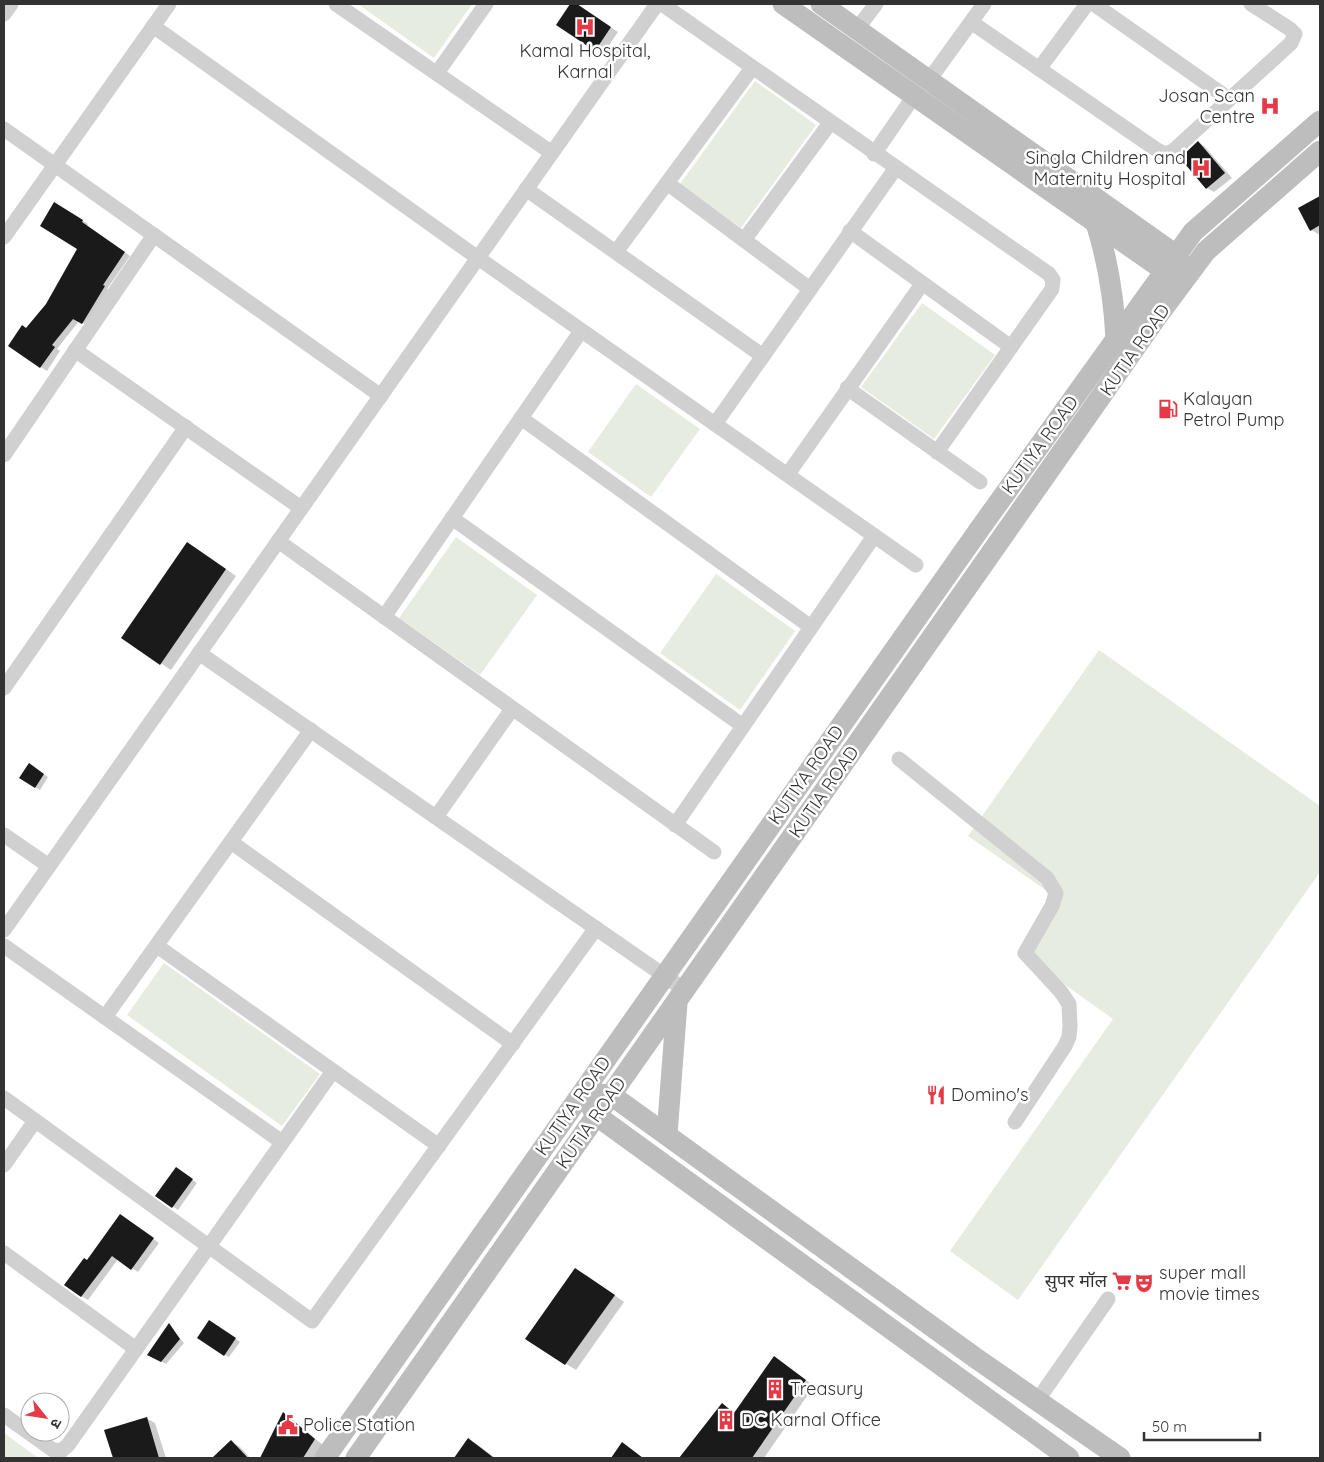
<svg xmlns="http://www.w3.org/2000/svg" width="1324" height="1462" font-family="Quicksand,'Noto Sans Devanagari',sans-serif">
<rect width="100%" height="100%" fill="#fff"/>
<g fill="#e6ecdf">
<polygon points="358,4 472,4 434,58"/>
<polygon points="755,81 816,125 741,228 680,184"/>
<polygon points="922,303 995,355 934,439 861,387"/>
<polygon points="636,384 700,429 651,497 588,452"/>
<polygon points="456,537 537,595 480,675 399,618"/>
<polygon points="716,574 795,631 740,710 660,653"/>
<polygon points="1099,650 1320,806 1320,872 1018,1300 950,1251 1113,1019 1019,952 1057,898 968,836"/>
<polygon points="164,963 320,1074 282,1126 127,1015"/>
<polygon points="4,1433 38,1458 4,1458"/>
</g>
<g fill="#0003">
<polygon points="572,4 580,7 618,32 603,54 558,25"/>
<polygon points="1198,142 1205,147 1232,178 1214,192 1207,188"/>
<polygon points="1320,197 1320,235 1311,230 1300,208"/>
<polygon points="54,204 88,224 87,226 130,256 107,289 110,290 88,326 79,321 57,349 60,351 47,371 9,346 27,329 47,305 79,248"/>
<polygon points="197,549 236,576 171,670 123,638"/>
<polygon points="34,768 48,777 40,790 35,787"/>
<polygon points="180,1171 197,1183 178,1210 157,1196"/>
<polygon points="126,1219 159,1243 138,1272 118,1259 88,1300 81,1296 88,1261"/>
<polygon points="586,1275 624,1302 576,1370 527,1339"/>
<polygon points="214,1324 240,1342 229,1357 225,1355"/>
<polygon points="169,1325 184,1343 166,1364 149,1355"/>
<polygon points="774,1357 814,1386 764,1458 681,1457 722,1405 735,1413"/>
<polygon points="284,1414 323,1445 315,1458 262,1458"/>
<polygon points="146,1418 155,1423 166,1458 115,1458 106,1430"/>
<polygon points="468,1440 478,1445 495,1458 455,1458"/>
<polygon points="232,1442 240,1447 250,1458 214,1458"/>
</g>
<g fill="#1a1a1a">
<polygon points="570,4 577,4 611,27 595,51 556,25"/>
<polygon points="1198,141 1225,173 1206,189 1180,158"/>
<polygon points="1320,196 1320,225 1310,231 1298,208"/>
<polygon points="54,202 83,220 82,222 125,252 103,285 105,286 82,324 73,319 52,345 55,347 40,368 8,346 22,325 26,328 46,304 77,249 40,226"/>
<polygon points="187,542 226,569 160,665 121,638"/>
<polygon points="29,763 44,774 35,788 19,778"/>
<polygon points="176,1167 193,1179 172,1208 155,1196"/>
<polygon points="120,1214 154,1238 131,1270 112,1256 81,1297 64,1285 84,1258 87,1260"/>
<polygon points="575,1268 615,1295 565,1365 525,1339"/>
<polygon points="209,1320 236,1338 224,1356 197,1338"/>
<polygon points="169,1323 180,1339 161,1362 147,1355"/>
<polygon points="774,1356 806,1380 752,1458 679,1458 722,1403 734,1413"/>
<polygon points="283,1412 315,1439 303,1458 260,1458"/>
<polygon points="147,1417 159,1458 113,1458 104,1430"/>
<polygon points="468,1438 494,1458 454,1458"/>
<polygon points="231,1440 248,1458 212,1458"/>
<polygon points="622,1442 643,1458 611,1458"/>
</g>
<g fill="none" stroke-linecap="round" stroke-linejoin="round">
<g stroke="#d0d0d0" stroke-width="15">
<polyline points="336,4 552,153"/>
<polyline points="662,4 1049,274 1053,280 1052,289 937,452"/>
<polyline points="1094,4 1229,99"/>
<polyline points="4,14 11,4"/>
<polyline points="971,22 1157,150 1165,154 1173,151 1291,43 1295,34 1290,29 1251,4"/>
<polyline points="153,26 478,258 916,565"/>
<polyline points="857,29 876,4"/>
<polyline points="1039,69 1087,4"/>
<polyline points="437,73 486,4"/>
<polyline points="929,80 984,4"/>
<polyline points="4,129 381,396"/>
<polyline points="874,154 914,96"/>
<polyline points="667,183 810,289"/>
<polyline points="526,189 763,356"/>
<polyline points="850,231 1011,347"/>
<polyline points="4,237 169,4"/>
<polyline points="744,240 830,123"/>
<polyline points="616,252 752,68"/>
<polyline points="75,350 301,508"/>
<polyline points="847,388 980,482"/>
<polyline points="521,418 811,627"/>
<polyline points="715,424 895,169"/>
<polyline points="4,455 154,235"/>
<polyline points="788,474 922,284"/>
<polyline points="452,518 743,726"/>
<polyline points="278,541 714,852"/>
<polyline points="384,617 581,331"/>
<polyline points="199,653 685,990"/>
<polyline points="4,688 186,427"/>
<polyline points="899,759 1047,878 1056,893 1052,906 1025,953 1061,992 1069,1004 1070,1026 1069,1037 1065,1046 1015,1122"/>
<polyline points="436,817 512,709"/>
<polyline points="675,825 874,536"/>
<polyline points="4,835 49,866"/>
<polyline points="231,842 513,1044"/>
<polyline points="4,930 657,4"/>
<polyline points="4,946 282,1142"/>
<polyline points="157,946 439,1146"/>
<polyline points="105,1017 311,730"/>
<polyline points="4,1098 312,1321 596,928"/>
<polyline points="4,1165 35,1121"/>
<polyline points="4,1253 136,1349"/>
<polyline points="1037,1401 1108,1299"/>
<polyline points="4,1415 53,1450 61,1451 68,1445 333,1071"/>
</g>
<g stroke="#bdbdbd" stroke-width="21">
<polyline points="783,4 1165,271 1178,274"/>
<polyline points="821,4 1176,255 1183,267"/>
<path d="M 1096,223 C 1108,261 1114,299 1116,339"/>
<polyline points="598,1094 611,1095 977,1359 1120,1458"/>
<polyline points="590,1105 597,1116 1069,1458"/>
<polyline points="667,1135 677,1003"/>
<polyline points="325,1458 981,527 1193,232 1320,121"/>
<polyline points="356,1458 1156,318 1206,251 1320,151"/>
</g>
</g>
<defs>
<symbol id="hospital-bare" viewBox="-9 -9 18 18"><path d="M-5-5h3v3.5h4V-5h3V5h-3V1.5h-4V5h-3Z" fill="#e63946" stroke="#fff" stroke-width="2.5" paint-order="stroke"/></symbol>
<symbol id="fuel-bare" viewBox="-9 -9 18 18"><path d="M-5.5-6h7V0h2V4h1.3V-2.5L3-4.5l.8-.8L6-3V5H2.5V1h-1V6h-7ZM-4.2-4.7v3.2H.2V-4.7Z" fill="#e63946" stroke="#fff" stroke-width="2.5" paint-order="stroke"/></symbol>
<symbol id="restaurant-bare" viewBox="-9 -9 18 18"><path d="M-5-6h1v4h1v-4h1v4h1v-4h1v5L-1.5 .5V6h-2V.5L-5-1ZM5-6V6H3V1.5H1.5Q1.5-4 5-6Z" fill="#e63946" stroke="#fff" stroke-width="2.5" paint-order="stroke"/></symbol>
<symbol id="supermarket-bare" viewBox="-9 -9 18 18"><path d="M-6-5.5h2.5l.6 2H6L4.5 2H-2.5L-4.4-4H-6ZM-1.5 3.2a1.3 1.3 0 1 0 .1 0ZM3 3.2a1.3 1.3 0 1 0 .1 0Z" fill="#e63946" stroke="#fff" stroke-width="2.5" paint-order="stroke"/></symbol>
<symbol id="theatre-bare" viewBox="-9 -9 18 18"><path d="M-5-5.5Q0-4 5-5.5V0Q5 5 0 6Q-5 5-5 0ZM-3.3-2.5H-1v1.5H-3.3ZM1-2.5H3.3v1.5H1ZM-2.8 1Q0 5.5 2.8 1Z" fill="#e63946" stroke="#fff" stroke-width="2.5" paint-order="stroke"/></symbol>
<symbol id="building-bare" viewBox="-9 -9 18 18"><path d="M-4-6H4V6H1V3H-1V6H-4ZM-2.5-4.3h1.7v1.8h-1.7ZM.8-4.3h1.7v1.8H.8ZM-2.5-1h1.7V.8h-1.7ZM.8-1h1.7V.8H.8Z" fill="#e63946" stroke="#fff" stroke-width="2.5" paint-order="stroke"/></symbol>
<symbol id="civic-bare" viewBox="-9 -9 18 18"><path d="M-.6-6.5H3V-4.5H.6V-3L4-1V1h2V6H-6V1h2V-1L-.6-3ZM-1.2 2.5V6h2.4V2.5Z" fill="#e63946" stroke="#fff" stroke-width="2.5" paint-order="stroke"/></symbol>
</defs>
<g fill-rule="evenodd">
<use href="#hospital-bare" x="571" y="13" width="28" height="28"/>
<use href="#hospital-bare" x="1256" y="92" width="28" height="28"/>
<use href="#hospital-bare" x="1187" y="154" width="28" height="28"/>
<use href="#fuel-bare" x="1154" y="395" width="28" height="28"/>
<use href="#restaurant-bare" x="922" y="1081" width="28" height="28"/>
<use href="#supermarket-bare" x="1108" y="1267" width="28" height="28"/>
<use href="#theatre-bare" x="1130" y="1269" width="28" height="28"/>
<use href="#building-bare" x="761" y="1375" width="28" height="28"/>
<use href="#building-bare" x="712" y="1406" width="28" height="28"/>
<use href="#civic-bare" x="274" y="1411" width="28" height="28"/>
</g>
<g text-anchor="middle" stroke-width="5" stroke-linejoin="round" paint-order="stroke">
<g font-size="18" fill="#333" stroke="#fff" text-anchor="start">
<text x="585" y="57" text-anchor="middle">Kamal Hospital,<tspan x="585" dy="21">Karnal</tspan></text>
<text x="1255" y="102" text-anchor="end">Josan Scan<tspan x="1255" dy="21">Centre</tspan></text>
<text x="1186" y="164" text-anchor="end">Singla Children and<tspan x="1186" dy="21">Maternity Hospital</tspan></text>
<text x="1183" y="405">Kalayan<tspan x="1183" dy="21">Petrol Pump</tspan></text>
<text x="951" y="1101">Domino's</text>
<text x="1159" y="1279">super mall<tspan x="1159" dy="21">movie times</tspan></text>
<text x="1107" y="1287" text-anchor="end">सुपर मॉल</text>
<text x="790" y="1395">Treasury</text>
<text x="741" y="1426">DC Karnal Office</text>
<text x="303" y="1431">Police Station</text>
</g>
<g font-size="18" fill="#333" stroke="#fff">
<text transform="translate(1135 350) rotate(-55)" y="6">KUTIA ROAD</text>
<text transform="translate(1040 445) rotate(-54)" y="6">KUTIYA ROAD</text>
<text transform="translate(806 775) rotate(-55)" y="6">KUTIYA ROAD</text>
<text transform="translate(824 792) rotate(-55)" y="6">KUTIA ROAD</text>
<text transform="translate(573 1106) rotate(-55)" y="6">KUTIYA ROAD</text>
<text transform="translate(591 1123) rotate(-55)" y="6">KUTIA ROAD</text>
</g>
</g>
<rect width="1324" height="1462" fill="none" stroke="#333333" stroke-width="10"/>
<g transform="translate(45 1417) rotate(120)"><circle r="24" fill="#ffffff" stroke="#adadad"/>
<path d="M0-4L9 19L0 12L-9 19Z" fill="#e63946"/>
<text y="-8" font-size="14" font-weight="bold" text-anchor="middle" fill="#333333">उ</text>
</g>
<path d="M1144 1432v8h116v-8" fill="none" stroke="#333333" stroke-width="2.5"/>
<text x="1152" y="1432" font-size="15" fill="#333333" stroke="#ffffff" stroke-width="4" paint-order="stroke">50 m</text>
</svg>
